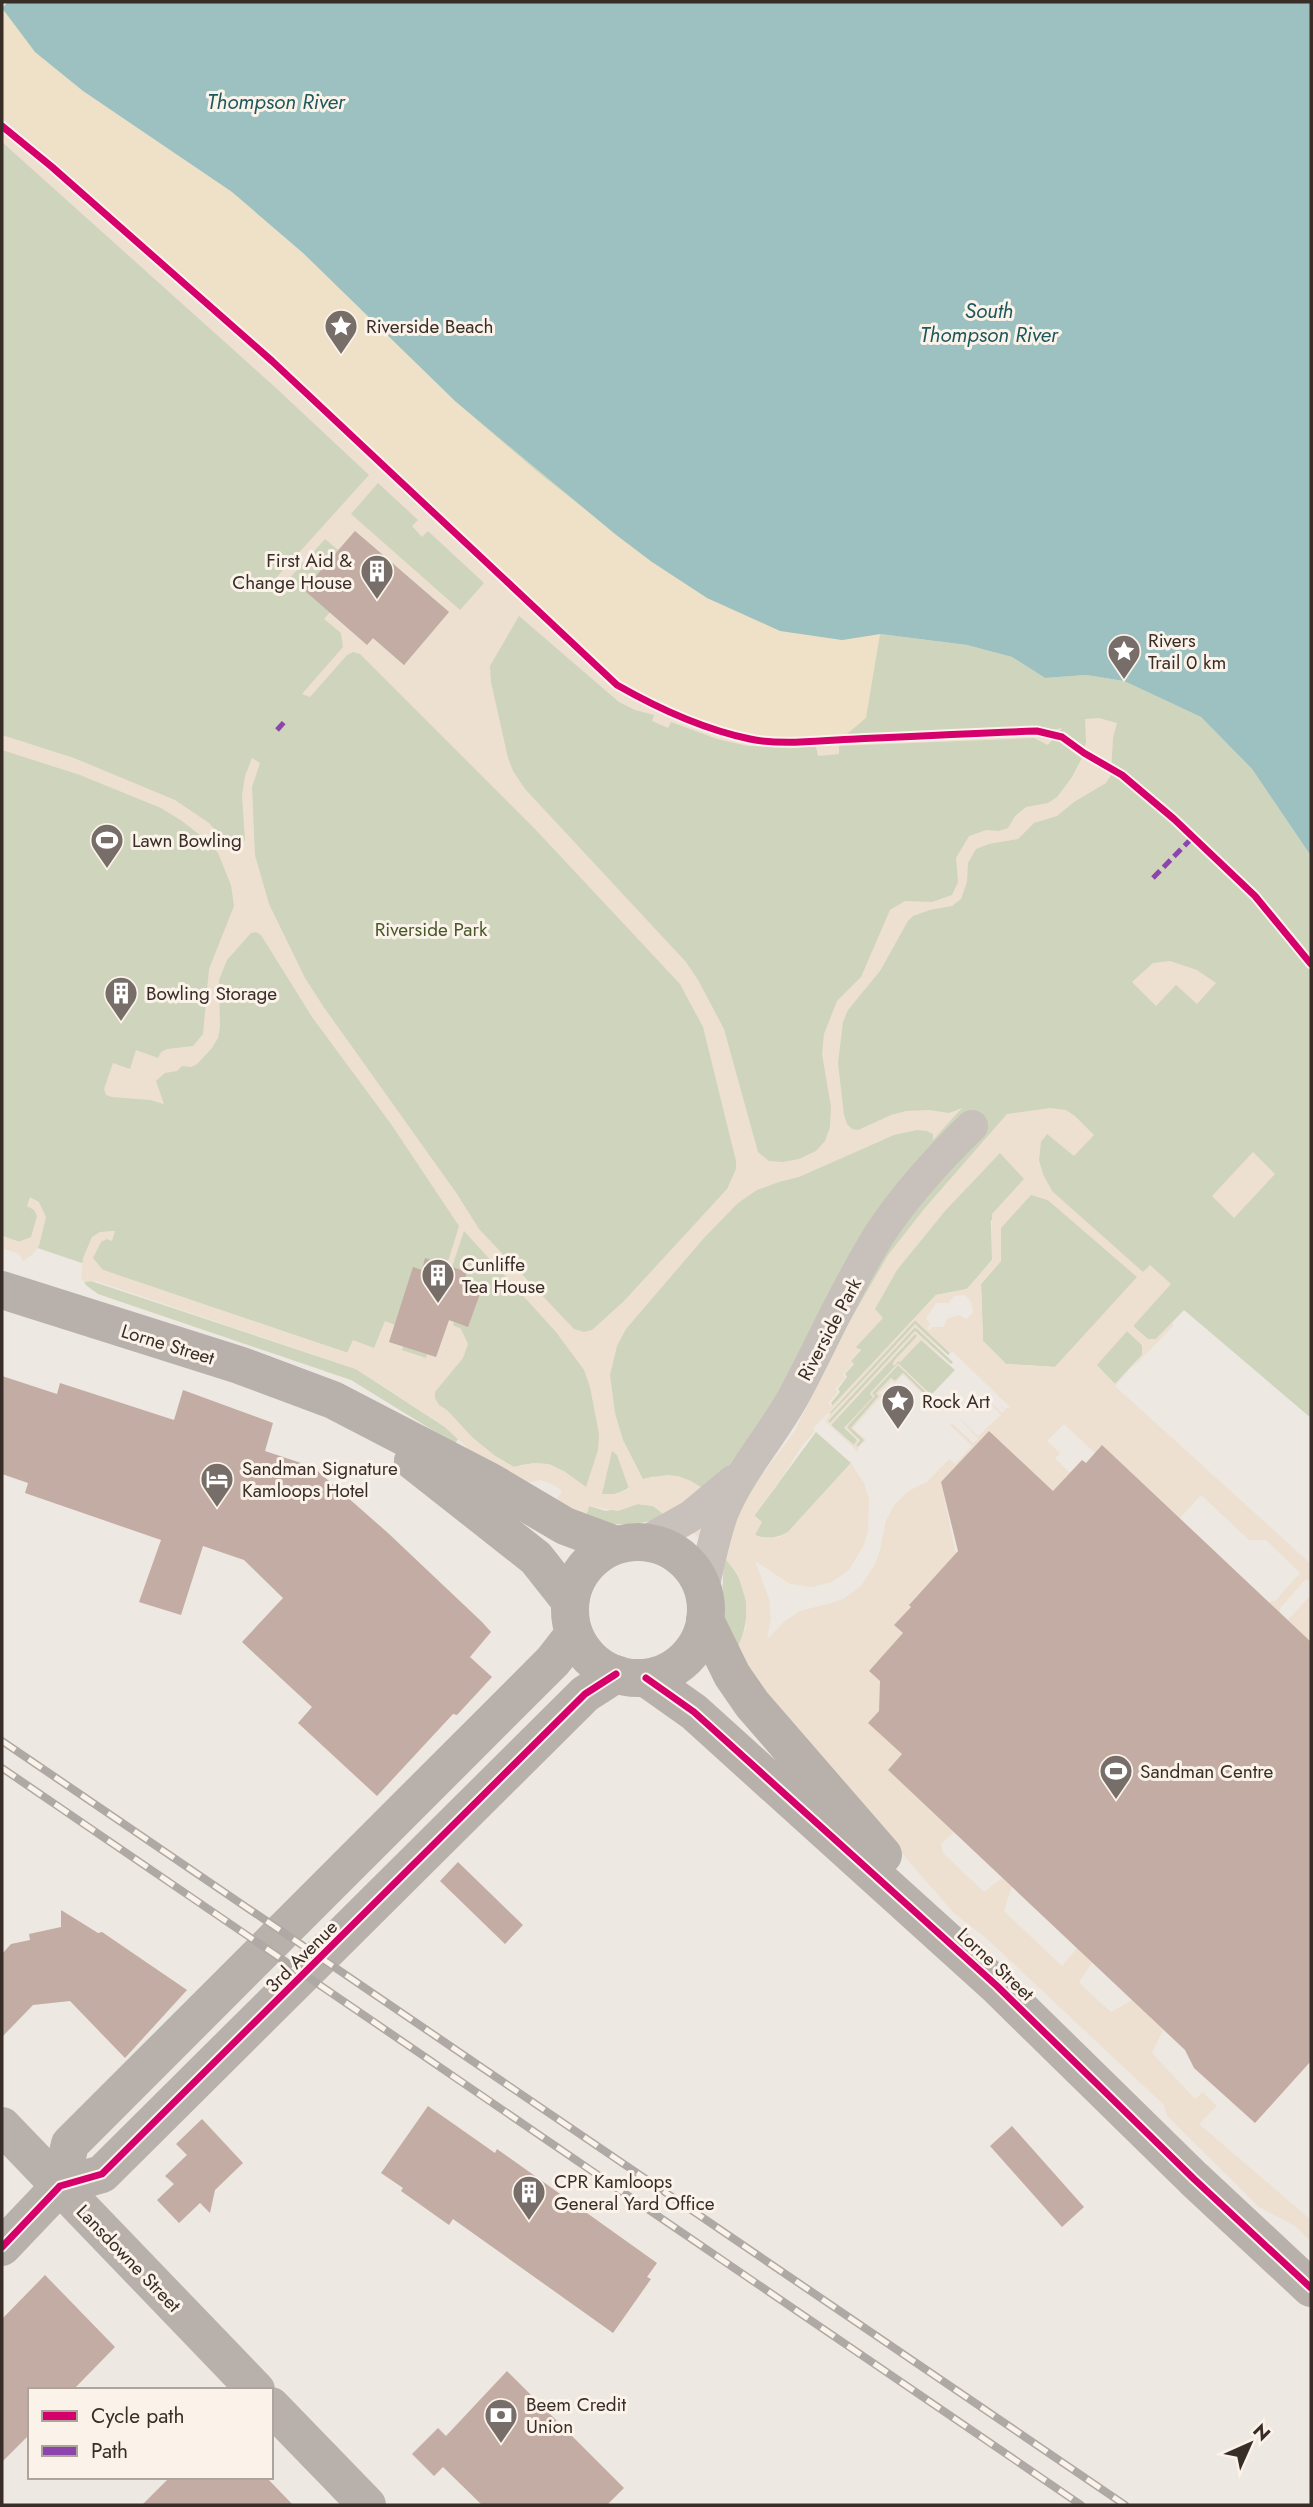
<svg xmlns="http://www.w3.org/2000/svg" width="1313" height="2507" font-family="Jost,sans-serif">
<rect width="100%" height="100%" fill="#eee8e2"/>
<g fill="#cfd4bc">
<path d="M 2,8 L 35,52 L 615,534 L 880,634 L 967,645 L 1012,657 L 1045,678 L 1086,675 L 1124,681 L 1201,717 L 1252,769 L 1311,856 L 1311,1418 L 1184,1310 L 1156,1339 L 1148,1340 L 1133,1326 L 1163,1292 L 1030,1180 L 991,1221 L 992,1260 L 967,1289 L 936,1295 L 833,1406 L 831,1403 L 840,1392 L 838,1389 L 847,1377 L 845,1374 L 854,1364 L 851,1361 L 861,1350 L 860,1349 L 704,1489 C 691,1486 664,1475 652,1477 C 634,1480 623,1498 602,1494 C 563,1486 568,1453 514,1467 L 495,1456 L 474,1439 L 348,1353 L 2,1236 Z"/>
<polygon points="1031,1194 1048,1200 1138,1277 1055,1367 1006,1364 983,1341 981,1284 1001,1261 1001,1227"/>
<polygon points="88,1280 356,1369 445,1427 458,1439 455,1444 351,1380 98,1294 87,1286 84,1282"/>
<polygon points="915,1320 950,1353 948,1355 915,1325 831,1414 829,1412"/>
<polygon points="915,1327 953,1362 951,1364 915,1331 830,1423 828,1421"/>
<polygon points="1127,1331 1142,1345 1142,1355 1115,1384 1096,1365"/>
<polygon points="915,1334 918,1336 894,1361 894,1366 898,1361 900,1362 921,1340 955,1370 931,1395 898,1364 870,1394 873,1397 872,1393 898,1365 926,1392 924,1394 903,1373 895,1381 891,1378 877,1393 879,1396 851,1428 865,1440 858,1447 856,1445 860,1440 846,1428 856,1416 845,1428 858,1441 853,1445 831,1425"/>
<path d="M 816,1432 L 851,1463 L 788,1532 C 777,1538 767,1540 755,1535 L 754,1516 Z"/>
<path d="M 638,1504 L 653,1506 L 666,1516 C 637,1527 614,1526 585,1519 L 589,1506 L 606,1511 Z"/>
<path d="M 724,1557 C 752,1587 752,1621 734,1656 L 724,1620 L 722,1600 Z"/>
</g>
<path fill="#efe1c8" d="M 2,8 L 35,52 L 83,91 L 232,192 L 303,253 L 455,401 L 539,473 L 652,562 L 842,640 L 880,634 L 866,718 L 841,739 C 812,738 782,740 753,737 C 708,732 666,711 627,688 L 318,398 L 2,114 Z"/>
<g fill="#ede0d1" fill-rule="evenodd">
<path d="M 2,114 L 318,398 L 627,688 L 663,709 L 695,722 L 754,737 L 821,738 L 1052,730 L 1062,728 L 1048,745 L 1034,738 L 839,746 L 839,754 L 818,756 L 816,747 L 748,746 L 717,739 L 671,722 L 668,728 L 652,721 L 654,715 L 635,710 L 619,702 L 519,616 L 490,666 L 491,682 L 508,758 L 513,771 L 525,789 L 686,962 L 698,980 L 724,1029 L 758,1152 L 769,1161 L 783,1162 L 799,1159 L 816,1151 L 825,1141 L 830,1127 L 831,1107 L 822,1054 L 824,1034 L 837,1001 L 861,977 L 890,910 L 905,901 L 932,902 L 952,895 L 958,882 L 956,858 L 969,836 L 986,830 L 999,831 L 1008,828 L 1015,816 L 1026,807 L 1048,803 L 1057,797 L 1072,777 L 1083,756 L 1086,742 L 1085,719 L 1099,718 L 1117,723 L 1113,738 L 1111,775 L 1106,783 L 1074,802 L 1057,816 L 1034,823 L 1018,839 L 989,844 L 976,849 L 968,863 L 967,882 L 961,899 L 952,906 L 930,910 L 913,916 L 908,921 L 880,971 L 848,1010 L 843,1022 L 838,1063 L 844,1115 L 847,1124 L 852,1129 L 858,1130 L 891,1115 L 906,1111 L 929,1110 L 949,1113 L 962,1108 L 933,1140 L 933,1134 L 927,1131 L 917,1130 L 894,1135 L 799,1177 L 779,1182 L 757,1190 L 738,1203 L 704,1238 L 626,1329 L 617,1346 L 610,1375 L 615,1413 L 623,1440 L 643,1479 L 667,1475 L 678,1476 L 691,1481 L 704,1489 L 745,1498 L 794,1432 L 848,1324 L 888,1255 L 924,1209 L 1007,1114 L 1050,1108 L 1066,1110 L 1075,1116 L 1094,1135 L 1074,1156 L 1047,1134 L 1041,1142 L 1039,1160 L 1043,1174 L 1052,1191 L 1143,1272 L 1150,1265 L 1171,1284 L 1133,1326 L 1148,1339 L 1156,1339 L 1172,1323 L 1174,1325 L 1132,1369 L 1142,1355 L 1142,1345 L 1127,1331 L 1097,1365 L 1115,1384 L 1130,1370 L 1115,1386 L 1311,1564 L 1311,1583 L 1306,1579 L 1281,1607 L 1279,1612 L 1269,1603 L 1272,1600 L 1274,1602 L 1300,1573 L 1266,1540 L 1249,1540 L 1201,1495 L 1180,1518 L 1095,1453 L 1064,1424 L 1047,1441 L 1060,1453 L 1055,1458 L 1070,1473 L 1053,1491 L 989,1431 L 941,1482 L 956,1554 L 909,1604 L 911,1607 L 894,1625 L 904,1634 L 869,1670 L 889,1690 L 902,1754 L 888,1770 L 954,1832 L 941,1844 L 943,1853 L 984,1892 L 1002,1878 L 1012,1886 L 1004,1911 L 1062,1966 L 1077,1948 L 1092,1963 L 1079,1982 L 1090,1993 L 1111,2012 L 1132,2000 L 1163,2030 L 1152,2053 L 1195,2099 L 1203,2092 L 1217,2106 L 1199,2124 L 1311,2220 L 1311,2242 L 1295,2226 L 1259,2207 L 1167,2116 L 1164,2105 L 986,1938 L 955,1914 L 840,1783 L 734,1656 L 746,1627 L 746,1601 L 738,1575 L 724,1557 L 670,1515 L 666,1516 L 653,1506 L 638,1504 L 618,1511 L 589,1506 L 585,1519 L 553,1505 L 562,1491 L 556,1486 L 541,1480 L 521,1484 L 479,1459 L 445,1427 L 356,1369 L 96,1281 L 84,1282 L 81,1278 L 83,1258 L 92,1237 L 100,1232 L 111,1231 L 115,1231 L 112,1241 L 107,1239 L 101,1242 L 93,1258 L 103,1270 L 347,1353 L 353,1340 L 374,1348 L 385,1321 L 395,1325 L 389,1342 L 403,1346 L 402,1350 L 426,1358 L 427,1354 L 436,1357 L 449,1320 L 454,1322 L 453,1325 L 461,1329 L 468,1344 L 463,1358 L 435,1392 L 435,1398 L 439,1405 L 447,1410 L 474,1439 L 495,1456 L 514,1467 L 533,1463 L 549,1464 L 564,1471 L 586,1487 L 598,1450 L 599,1434 L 590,1387 L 584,1370 L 556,1332 L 464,1231 L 452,1267 L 447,1265 L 459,1226 L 391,1124 L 312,1017 L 261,935 L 256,932 L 251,933 L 227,960 L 219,980 L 220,1027 L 218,1038 L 212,1048 L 197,1064 L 191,1067 L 182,1066 L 177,1071 L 165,1073 L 156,1081 L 164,1104 L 150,1100 L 112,1097 L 106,1095 L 104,1089 L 113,1063 L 130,1069 L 136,1050 L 158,1058 L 161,1052 L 167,1049 L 193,1046 L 203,1034 L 209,969 L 234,906 L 231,885 L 218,853 L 205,839 L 182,821 L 161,808 L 80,775 L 2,750 L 2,735 L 74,758 L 175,800 L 209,823 L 227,843 L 235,848 L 240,847 L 245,840 L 242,796 L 245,776 L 252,758 L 260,763 L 252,787 L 255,855 L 269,904 L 305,978 L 323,1006 L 457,1194 L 479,1229 L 574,1329 L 584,1332 L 592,1330 L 624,1301 L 727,1189 L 736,1169 L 736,1161 L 703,1027 L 680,984 L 535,829 L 360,654 L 353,652 L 347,655 L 310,697 L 302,694 L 343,647 L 341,633 L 324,619 L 330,612 L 367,644 L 373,638 L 404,665 L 449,612 L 355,531 L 338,550 L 325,539 L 276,593 L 268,587 L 369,475 L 276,388 L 2,142 ZM 378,483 L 418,520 L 412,526 L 422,537 L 428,531 L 484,583 L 460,610 L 351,514 ZM 1000,1153 L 1024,1179 L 992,1214 L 992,1261 L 967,1289 L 936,1295 L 832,1406 L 828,1403 L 838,1392 L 835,1389 L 846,1378 L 843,1375 L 853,1364 L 850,1361 L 860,1350 L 856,1347 L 883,1318 L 875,1309 L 897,1270 L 945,1211 ZM 1031,1195 L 1048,1200 L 1137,1277 L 1055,1367 L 1006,1364 L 983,1341 L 981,1284 L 1001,1261 L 1001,1228 ZM 965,1295 L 971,1301 L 973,1313 L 966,1319 L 959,1315 L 947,1319 L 943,1327 L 933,1327 L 929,1330 L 927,1328 L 930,1324 L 926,1318 L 936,1303 L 949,1303 L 954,1296 ZM 915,1320 L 950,1353 L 953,1352 L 1010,1407 L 1005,1409 L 996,1400 L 1005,1410 L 1002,1413 L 986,1398 L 1001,1415 L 978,1436 L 957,1416 L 978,1439 L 973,1443 L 952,1423 L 950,1425 L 972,1446 L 955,1464 L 949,1459 L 927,1482 L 910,1490 L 895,1504 L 886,1520 L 879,1554 L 874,1566 L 861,1586 L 843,1599 L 831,1603 L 800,1611 L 785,1621 L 767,1639 L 771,1618 L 769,1599 L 755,1561 L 790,1584 L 812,1587 L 832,1582 L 849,1570 L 864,1545 L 868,1531 L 869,1500 L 865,1485 L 851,1463 L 788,1532 L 778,1538 L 760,1537 L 755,1535 L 762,1522 L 754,1515 L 776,1487 L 802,1446 L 815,1431 L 813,1428 L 828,1413 L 830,1415 L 825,1421 L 858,1452 L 858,1448 L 866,1440 L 853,1428 L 882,1396 L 879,1393 L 892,1381 L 895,1383 L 903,1375 L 923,1395 L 922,1397 L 927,1402 L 931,1398 L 931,1395 L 898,1363 L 870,1393 L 873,1397 L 844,1428 L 857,1440 L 854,1445 L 831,1425 L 915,1334 L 917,1336 L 894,1361 L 892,1366 L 898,1361 L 900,1362 L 921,1340 L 951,1364 L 915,1331 L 830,1423 L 828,1421 L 915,1327 L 948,1355 L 915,1324 L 832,1414 L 830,1413 ZM 898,1365 L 926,1392 L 924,1394 L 903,1373 L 895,1381 L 891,1378 L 876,1393 L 879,1397 L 851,1428 L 864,1440 L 858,1447 L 856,1445 L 860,1441 L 847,1427 L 875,1396 L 872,1393 ZM 612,1451 L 617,1455 L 629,1489 L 616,1494 L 602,1494 Z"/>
<polygon points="1170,961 1197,970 1216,983 1197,1004 1176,985 1156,1006 1132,982 1153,963"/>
<polygon points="1253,1152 1275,1174 1234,1218 1212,1196"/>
<polygon points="30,1197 39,1202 46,1217 39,1246 33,1254 23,1261 19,1254 2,1248 2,1236 18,1242 31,1237 37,1216 34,1210 27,1206"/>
<polygon points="1311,1595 1311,1642 1288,1620"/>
</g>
<polygon fill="#9dc1c0" points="8,2 1311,2 1311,856 1252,769 1201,717 1124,681 1086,675 1045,678 1012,657 967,645 880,634 842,640 780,631 707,598 652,562 615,534 492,432 455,401 303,253 232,192 83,91 35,52 2,8"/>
<g fill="#c3aca3">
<polygon points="355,531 449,612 404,665 373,638 367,645 304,590"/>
<polygon points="425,1258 467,1272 463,1285 481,1291 468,1327 449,1320 436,1357 389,1342 413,1267 422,1270"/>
<polygon points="2,1376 57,1394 60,1383 174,1420 183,1390 273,1423 265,1451 313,1467 388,1533 482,1622 491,1632 470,1657 492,1677 457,1715 453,1714 377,1796 298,1723 312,1707 242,1642 283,1598 244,1560 203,1546 181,1615 139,1602 161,1540 25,1493 28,1483 2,1474"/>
<polygon points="989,1431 1053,1491 1082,1460 1086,1463 1102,1445 1311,1642 1311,2061 1255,2123 1194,2068 1185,2050 888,1770 902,1754 868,1723 879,1711 880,1681 869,1671 903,1633 894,1625 911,1607 909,1605 958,1551 941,1482"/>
<polygon points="458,1862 523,1925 505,1944 440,1881"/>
<polygon points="61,1910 98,1933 102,1932 187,1990 125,2058 70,2001 33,2005 2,2037 2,1954 11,1944 30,1940 29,1934 61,1927"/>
<polygon points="428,2106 495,2153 497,2149 657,2263 647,2277 651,2279 613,2333 453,2219 449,2225 401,2191 403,2188 381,2173"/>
<polygon points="202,2119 243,2163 215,2190 210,2213 200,2203 179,2223 157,2200 174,2184 165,2176 187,2155 176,2144"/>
<polygon points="1012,2126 1084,2207 1062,2227 990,2146"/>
<polygon points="45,2275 115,2347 73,2390 30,2390 30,2434 2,2462 2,2319"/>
<polygon points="507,2371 624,2488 607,2505 482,2505 443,2467 434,2476 412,2454 438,2428 446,2436"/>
<polygon points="170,2477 266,2477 293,2505 142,2505"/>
</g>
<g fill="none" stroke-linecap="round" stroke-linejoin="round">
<g stroke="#c7c0bb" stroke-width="32">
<polyline points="645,1542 691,1516 733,1481"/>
<path d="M 703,1589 C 709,1563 714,1536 723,1512 C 741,1469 773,1435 795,1394 C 823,1341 847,1286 879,1235 C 905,1195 938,1159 972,1126"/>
</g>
<g stroke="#b8b0ab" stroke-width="38">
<polyline points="2,1290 239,1365 333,1400 489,1481 565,1526 616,1545"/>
<polyline points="413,1461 536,1558 570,1601"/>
<circle cx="638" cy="1610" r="68"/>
<polyline points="705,1620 732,1675 752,1704 883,1855"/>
<polyline points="646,1678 694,1712 997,1986 1194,2179 1311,2288"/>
<polyline points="2,2126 256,2390"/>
<polyline points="60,2186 70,2144 553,1661 574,1634"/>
<polyline points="2,2247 60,2186 102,2174 585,1694 616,1674"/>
<polyline points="271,2406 367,2505"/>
</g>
<defs>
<g id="rail">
<polyline points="2,1741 1125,2505"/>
<polyline points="2,1768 1081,2505"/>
</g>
</defs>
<use href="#rail" stroke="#afa9a5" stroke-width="8"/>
<use href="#rail" stroke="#fbf3e9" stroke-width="5" stroke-dasharray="16" stroke-linecap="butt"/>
<g stroke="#8e44ad" stroke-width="5" stroke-dasharray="10 5" stroke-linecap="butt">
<polyline points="277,730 286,720"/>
<polyline points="1153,878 1193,837"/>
</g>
<defs>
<g id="cycleway">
<path d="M 2,126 L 52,167 L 272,361 L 617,685 C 659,709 702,729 750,739 C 784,746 822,740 856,739 C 917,736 977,733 1037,731 L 1062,737 L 1084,753 L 1122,775 L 1174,819 L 1255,896 L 1311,964"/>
<polyline points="646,1678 694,1712 997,1986 1194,2179 1311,2288"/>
<polyline points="2,2247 60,2186 102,2174 585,1694 616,1674"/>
</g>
</defs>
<use href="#cycleway" stroke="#fbf3e9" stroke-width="11"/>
<use href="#cycleway" stroke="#d6006c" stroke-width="7"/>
</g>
<defs>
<symbol id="sight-pin" viewBox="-11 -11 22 30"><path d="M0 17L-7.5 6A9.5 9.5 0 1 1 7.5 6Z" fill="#786e69" stroke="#fbf3e9"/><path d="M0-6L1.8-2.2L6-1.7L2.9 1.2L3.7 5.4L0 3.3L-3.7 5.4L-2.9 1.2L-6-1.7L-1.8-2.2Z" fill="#fff"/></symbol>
<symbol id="building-pin" viewBox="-11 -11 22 30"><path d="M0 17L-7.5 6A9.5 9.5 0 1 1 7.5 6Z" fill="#786e69" stroke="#fbf3e9"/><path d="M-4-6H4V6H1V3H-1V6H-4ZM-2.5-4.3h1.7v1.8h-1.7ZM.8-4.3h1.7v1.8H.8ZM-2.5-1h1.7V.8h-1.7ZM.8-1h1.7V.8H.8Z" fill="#fff"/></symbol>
<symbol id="stadium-pin" viewBox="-11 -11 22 30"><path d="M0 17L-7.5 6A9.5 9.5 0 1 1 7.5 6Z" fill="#786e69" stroke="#fbf3e9"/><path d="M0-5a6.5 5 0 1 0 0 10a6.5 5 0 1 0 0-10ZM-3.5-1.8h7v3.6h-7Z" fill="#fff"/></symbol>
<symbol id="hotel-pin" viewBox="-11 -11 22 30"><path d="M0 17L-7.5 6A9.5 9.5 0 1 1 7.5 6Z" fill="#786e69" stroke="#fbf3e9"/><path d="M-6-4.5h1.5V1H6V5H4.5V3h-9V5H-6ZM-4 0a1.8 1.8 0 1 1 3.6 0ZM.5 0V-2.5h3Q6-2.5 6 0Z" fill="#fff"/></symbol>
<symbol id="bank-pin" viewBox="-11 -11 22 30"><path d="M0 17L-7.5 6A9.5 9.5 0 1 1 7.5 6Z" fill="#786e69" stroke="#fbf3e9"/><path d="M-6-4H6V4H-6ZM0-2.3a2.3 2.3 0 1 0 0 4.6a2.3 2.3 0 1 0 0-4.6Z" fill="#fff"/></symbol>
</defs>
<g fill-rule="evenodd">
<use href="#sight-pin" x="322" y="307" width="38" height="52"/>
<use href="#building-pin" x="358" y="552" width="38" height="52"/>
<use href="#sight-pin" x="1105" y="632" width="38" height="52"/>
<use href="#stadium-pin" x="88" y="821" width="38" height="52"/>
<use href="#building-pin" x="102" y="974" width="38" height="52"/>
<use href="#building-pin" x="419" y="1256" width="38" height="52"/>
<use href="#sight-pin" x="879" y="1382" width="38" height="52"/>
<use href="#hotel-pin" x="198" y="1460" width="38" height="52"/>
<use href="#stadium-pin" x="1097" y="1752" width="38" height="52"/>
<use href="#building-pin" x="510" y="2173" width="38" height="52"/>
<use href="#bank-pin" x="482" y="2396" width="38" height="52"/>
</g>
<g text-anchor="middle" stroke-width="6" stroke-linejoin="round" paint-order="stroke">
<g font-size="19" fill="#392d28" stroke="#fbf3e9" text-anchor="start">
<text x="366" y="333">Riverside Beach</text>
<text x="352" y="567" text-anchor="end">First Aid &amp;<tspan x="352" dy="22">Change House</tspan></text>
<text x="1148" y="647">Rivers<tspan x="1148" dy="22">Trail 0 km</tspan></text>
<text x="132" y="847">Lawn Bowling</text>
<text x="146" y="1000">Bowling Storage</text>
<text x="462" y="1271">Cunliffe<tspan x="462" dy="22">Tea House</tspan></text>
<text x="922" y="1408">Rock Art</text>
<text x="242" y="1475">Sandman Signature<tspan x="242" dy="22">Kamloops Hotel</tspan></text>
<text x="1140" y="1778">Sandman Centre</text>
<text x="554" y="2188">CPR Kamloops<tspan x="554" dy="22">General Yard Office</tspan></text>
<text x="526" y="2411">Beem Credit<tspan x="526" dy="22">Union</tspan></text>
</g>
<g font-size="19" fill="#48582b" stroke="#fbf3e9">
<text x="431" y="936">Riverside Park</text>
</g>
<g font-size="19" fill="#392d28" stroke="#fbf3e9">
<text transform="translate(829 1329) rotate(-62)" y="7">Riverside Park</text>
<text transform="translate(168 1344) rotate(17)" y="7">Lorne Street</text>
<text transform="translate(301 1956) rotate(-45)" y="7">3rd Avenue</text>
<text transform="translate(996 1964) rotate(43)" y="7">Lorne Street</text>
<text transform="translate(129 2258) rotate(46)" y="7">Lansdowne Street</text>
</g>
<g font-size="21" font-style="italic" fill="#1c585d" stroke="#fbf3e9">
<text x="276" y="109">Thompson River</text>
<text x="989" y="318">South<tspan x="989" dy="24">Thompson River</tspan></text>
</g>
</g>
<rect width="1313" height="2507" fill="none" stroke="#392d28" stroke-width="7"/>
<rect x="28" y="2388" width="245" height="91" fill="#fbf3e9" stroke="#ada49c" stroke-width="2"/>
<rect x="42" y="2411" width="35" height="10" fill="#d6006c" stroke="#ada49c" stroke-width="2"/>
<text x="91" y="2423" font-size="21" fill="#392d28">Cycle path</text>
<rect x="42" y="2446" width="35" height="10" fill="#8e44ad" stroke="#ada49c" stroke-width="2"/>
<text x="91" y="2458" font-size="21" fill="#392d28">Path</text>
<g transform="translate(1250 2444) rotate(45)" stroke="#fbf3e9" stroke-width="5" paint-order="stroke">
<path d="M0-5L12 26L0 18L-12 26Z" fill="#392d28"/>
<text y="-10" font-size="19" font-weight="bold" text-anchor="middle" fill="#392d28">N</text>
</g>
</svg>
